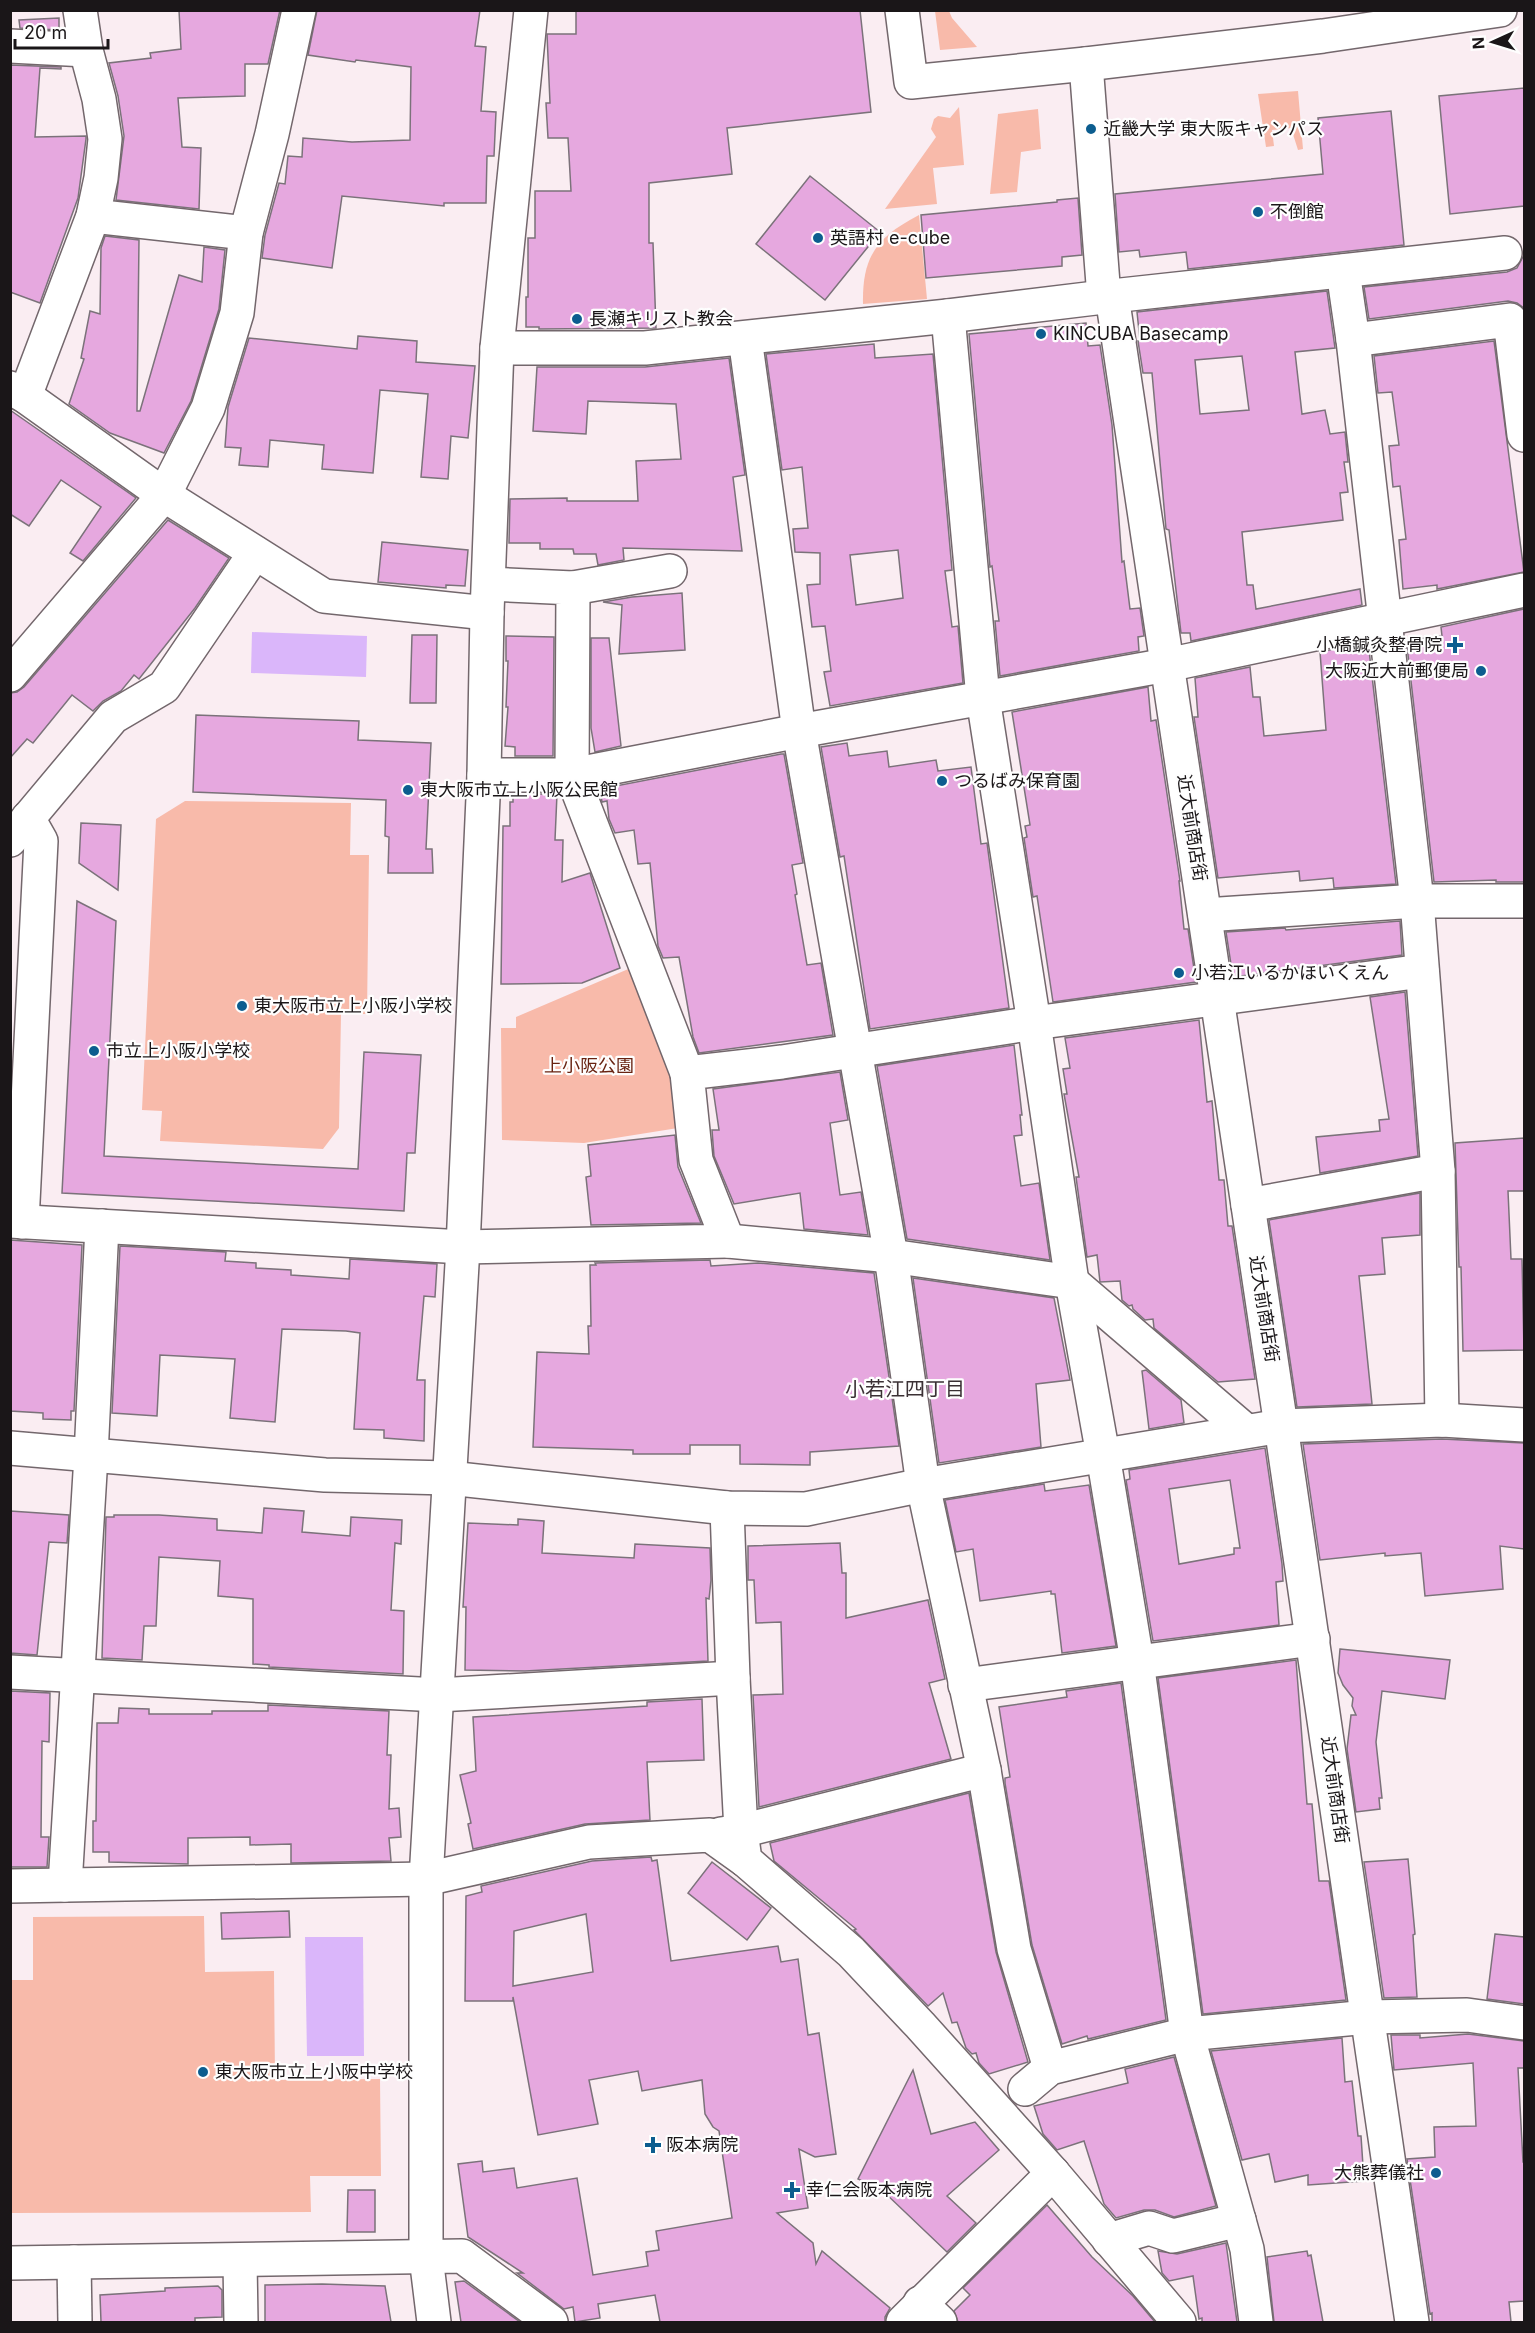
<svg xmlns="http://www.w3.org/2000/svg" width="1535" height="2333" font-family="Inter,'Noto Sans JP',sans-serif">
<rect width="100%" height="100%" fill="#faedf2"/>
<g fill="#f8baaa">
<polygon points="935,11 949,11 952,18 977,47 940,50"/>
<polygon points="1298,91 1303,149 1298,150 1291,128 1272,130 1274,146 1266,147 1258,94"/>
<polygon points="959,107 964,165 933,168 937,204 885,209 936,137 931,129 934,119 938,116 950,118"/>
<polygon points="1038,109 1041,149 1021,152 1017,192 990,194 998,114"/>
<path d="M 919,215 L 927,299 L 863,304 C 862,256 877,237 919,215 Z"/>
<polygon points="185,801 351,803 350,855 369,855 367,1014 341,1014 339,1128 323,1149 160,1141 162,1111 142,1110 156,819"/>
<polygon points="633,967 674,1073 678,1128 584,1143 502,1140 501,1028 516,1028 516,1017"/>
<polygon points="204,1916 205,1972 274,1971 275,2080 380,2079 381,2176 310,2176 311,2212 11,2213 11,1980 33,1980 33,1917"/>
</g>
<g fill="#dab6fa">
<polygon points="252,632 367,636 366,677 251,673"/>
<polygon points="305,1937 363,1937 364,2056 307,2056"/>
</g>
<g fill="#e6a8df" stroke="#7b727a" stroke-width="1.5" fill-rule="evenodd">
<polygon points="179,10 280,10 268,64 245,64 245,96 178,98 182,147 201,148 199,209 116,200 124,136 118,96 109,63 151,58 150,53 181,49"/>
<polygon points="317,10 480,10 475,46 486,47 481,111 496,112 494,156 487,156 486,203 444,203 444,206 342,196 332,268 262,258 265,235 279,183 285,184 288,156 302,157 303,138 352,142 410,140 411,67 356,60 355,62 308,55"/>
<polygon points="576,10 860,10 871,112 727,128 732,174 649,183 649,243 653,243 656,328 539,329 539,327 526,327 526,297 528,297 528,238 535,238 535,191 571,191 568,138 548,138 546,103 550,103 547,34 576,34"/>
<polygon points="59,18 59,30 20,28 19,20"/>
<polygon points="10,65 61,67 61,69 40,68 35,137 86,136 86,139 78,198 40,303 10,292"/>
<polygon points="1524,88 1524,206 1450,214 1439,96"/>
<polygon points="1391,111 1404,245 1188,269 1186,252 1140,257 1139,250 1119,252 1115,194 1323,174 1318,118"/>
<polygon points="810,176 880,232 825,300 756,244"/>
<polygon points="1078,198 1082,255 1062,257 1062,266 926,278 921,215 1057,202 1057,200"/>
<polygon points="105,236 139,240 137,411 140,411 179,275 202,282 204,247 225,250 219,309 191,401 164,453 110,433 69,404 84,359 81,358 90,311 100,314 101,248"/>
<polygon points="1524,255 1524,308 1517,303 1508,301 1369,319 1364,287 1507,272 1517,268"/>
<path d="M 1327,291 L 1335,348 L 1295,352 L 1302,414 L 1325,410 L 1330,434 L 1345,432 L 1348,462 L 1344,462 L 1348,492 L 1340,493 L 1343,520 L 1242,532 L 1247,585 L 1253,585 L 1256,609 L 1360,589 L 1362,605 L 1191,641 L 1190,633 L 1181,633 L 1169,530 L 1166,529 L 1152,373 L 1143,373 L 1138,341 L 1140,341 L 1137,312 ZM 1242,356 L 1249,410 L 1200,414 L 1195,360 Z"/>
<polygon points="1086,323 1088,346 1100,345 1112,425 1122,562 1124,561 1130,609 1140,608 1144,636 1138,637 1139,651 1000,676 995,621 999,621 992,566 990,567 969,334"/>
<polygon points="358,336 417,341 416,362 475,366 468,438 451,436 448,479 421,477 428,394 380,390 373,473 322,469 324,445 270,440 268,467 239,465 241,448 225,447 228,407 249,338 357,349"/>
<polygon points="1494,341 1524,572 1437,589 1437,585 1403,589 1399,540 1406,539 1400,486 1393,487 1389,446 1399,445 1392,392 1378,393 1374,356"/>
<path d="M 874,344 L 875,358 L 933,354 L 952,570 L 945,571 L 952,627 L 958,626 L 963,683 L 830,706 L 824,672 L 831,671 L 825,626 L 812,627 L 807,585 L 820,584 L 820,553 L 795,552 L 793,529 L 808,528 L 802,467 L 782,470 L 766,354 ZM 898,550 L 903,598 L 856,605 L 850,555 Z"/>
<polygon points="729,358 745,475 733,477 742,551 623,548 624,560 598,565 596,554 574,554 573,549 540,549 540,543 509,543 510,499 567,498 567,501 638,501 636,461 681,459 676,404 588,401 586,434 533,431 537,367 645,367"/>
<polygon points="10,410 136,498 83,561 70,553 101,507 61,480 29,526 10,514"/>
<polygon points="168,520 229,558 195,608 139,679 134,675 121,691 103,701 93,711 72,695 33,743 27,739 10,758 10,693 17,692 24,687"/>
<polygon points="382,542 468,550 465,586 446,585 446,588 378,582"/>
<polygon points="682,593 685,650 619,654 622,605 603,602 632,597"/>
<polygon points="1524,609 1524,882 1496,882 1496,880 1434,882 1407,646 1409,645 1408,640 1442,636 1441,627"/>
<polygon points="412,635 437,635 436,703 410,703"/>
<polygon points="506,636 554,637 553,756 515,756 515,747 505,746 508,707 506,707 508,661 506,661"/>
<polygon points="591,638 609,638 621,746 595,752 591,728"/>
<polygon points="1367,642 1368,650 1369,650 1396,884 1334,888 1333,878 1300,881 1299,871 1218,878 1194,717 1198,717 1195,678 1250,667 1253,697 1260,697 1264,736 1326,730 1320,652"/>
<polygon points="1148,687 1151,721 1156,720 1180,881 1179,881 1184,929 1188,929 1196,982 1053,1002 1037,896 1033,897 1024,838 1027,837 1025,826 1030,825 1012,712"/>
<polygon points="196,715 359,721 358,740 431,743 426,849 432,849 433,873 388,873 389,837 385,836 386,800 193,792"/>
<polygon points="847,743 849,756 887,751 889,767 936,760 938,771 971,767 981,844 987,843 1009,1008 870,1029 844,856 840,857 821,747"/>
<polygon points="781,754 784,754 803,863 792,865 797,894 795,895 807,965 821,963 833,1035 699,1053 693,1037 679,957 663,958 658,946 650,863 638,864 634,830 615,833 609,819 607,801 602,802 600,789"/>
<polygon points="513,794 557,794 555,840 563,840 562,882 590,873 620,968 582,983 501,984 503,826 510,826 510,802 513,802"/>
<polygon points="81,823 121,825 118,890 79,863"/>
<polygon points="77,901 116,921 104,1156 358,1169 364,1052 421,1055 415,1153 407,1153 404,1211 62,1193"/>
<polygon points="1400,921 1402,955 1233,977 1226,932 1285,928 1286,930"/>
<polygon points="1405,992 1418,1156 1320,1173 1316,1137 1380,1131 1379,1120 1389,1119 1370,997"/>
<polygon points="1199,1020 1207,1102 1212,1101 1219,1180 1224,1180 1228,1226 1232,1226 1255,1379 1218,1382 1154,1328 1153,1319 1145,1320 1133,1309 1132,1305 1129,1306 1122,1300 1120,1281 1100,1282 1097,1255 1087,1257 1076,1177 1079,1177 1064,1094 1067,1094 1063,1069 1070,1068 1065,1038"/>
<polygon points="1014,1045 1022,1115 1020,1115 1022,1135 1014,1136 1021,1186 1039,1183 1050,1260 907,1239 877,1066"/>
<polygon points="840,1072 848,1120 830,1123 840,1195 861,1192 868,1235 804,1229 800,1193 734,1204 714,1156 712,1130 719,1130 713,1089"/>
<polygon points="675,1135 678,1167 701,1223 591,1225 586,1177 591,1176 588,1145"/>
<polygon points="1524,1138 1524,1191 1508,1191 1511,1259 1522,1259 1524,1350 1463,1351 1461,1267 1459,1267 1455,1143"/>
<polygon points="1420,1193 1420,1235 1382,1238 1385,1274 1359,1276 1372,1404 1297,1407 1269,1220"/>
<polygon points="10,1240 82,1245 74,1411 71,1411 71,1420 43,1419 43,1413 10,1411"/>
<polygon points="120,1246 226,1252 225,1261 256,1263 256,1268 291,1270 291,1275 349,1279 350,1259 437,1264 435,1297 424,1296 417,1380 425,1380 424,1441 384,1438 384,1430 354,1429 360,1333 346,1331 282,1329 275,1422 230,1418 235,1359 160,1355 157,1416 112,1413"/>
<polygon points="710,1260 711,1266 758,1263 874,1273 899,1446 810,1452 810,1465 740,1464 740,1445 690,1445 690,1454 633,1454 633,1450 533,1447 537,1352 589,1354 588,1326 591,1326 590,1265 596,1265 595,1263"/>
<polygon points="913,1278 1054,1298 1070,1380 1036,1384 1041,1447 939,1463"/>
<polygon points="1146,1370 1181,1400 1184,1423 1149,1429 1142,1371"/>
<polygon points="1442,1439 1524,1443 1524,1549 1500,1546 1503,1589 1425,1596 1421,1553 1385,1556 1385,1553 1320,1560 1303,1444"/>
<path d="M 1265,1448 L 1282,1564 L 1283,1581 L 1276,1582 L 1279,1625 L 1153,1641 L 1126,1480 L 1130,1479 L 1129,1470 ZM 1230,1480 L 1240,1548 L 1234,1548 L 1234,1554 L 1179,1564 L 1169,1489 Z"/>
<polygon points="1044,1484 1045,1491 1089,1485 1116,1646 1062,1653 1055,1594 1051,1594 1051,1591 980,1601 973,1549 956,1552 945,1500"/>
<polygon points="264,1508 304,1511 302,1532 350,1536 351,1517 402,1520 401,1544 395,1543 391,1610 404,1611 403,1674 269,1667 269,1665 253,1664 253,1599 218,1596 220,1561 159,1557 156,1626 144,1626 142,1660 102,1658 106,1517 114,1517 114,1515 159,1515 217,1519 217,1530 262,1533"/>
<polygon points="10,1511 69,1515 67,1543 49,1542 37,1655 10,1653"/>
<polygon points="518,1519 544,1521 542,1553 634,1558 635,1544 710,1548 711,1580 709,1599 706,1598 708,1661 525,1671 465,1670 466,1607 463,1607 468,1523 518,1525"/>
<polygon points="840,1543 842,1573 846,1573 846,1618 928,1600 945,1679 929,1683 951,1759 759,1807 753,1695 783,1694 781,1622 756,1623 754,1580 748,1580 748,1546"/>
<polygon points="1340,1649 1450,1660 1445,1699 1382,1691 1376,1742 1382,1798 1379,1798 1380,1809 1356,1812 1347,1749 1351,1715 1356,1715 1352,1706 1353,1698 1343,1685 1338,1673"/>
<polygon points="1296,1660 1307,1804 1312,1804 1319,1881 1329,1881 1346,2000 1203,2014 1158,1678"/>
<polygon points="1121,1683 1166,2020 1088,2039 1087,2036 1062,2044 1032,1945 1005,1783 1005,1778 1010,1777 999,1707 1067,1697 1066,1691"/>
<polygon points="10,1691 50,1693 49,1742 42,1741 41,1837 49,1837 47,1867 10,1867"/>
<polygon points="702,1699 704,1760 647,1762 650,1820 585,1824 473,1849 468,1824 471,1823 460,1775 476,1771 473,1717 647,1706 647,1702"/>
<polygon points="268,1705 389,1711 387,1755 391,1755 389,1809 399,1808 401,1837 389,1838 391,1861 291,1863 291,1844 250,1845 250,1837 188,1838 188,1864 109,1862 109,1852 93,1852 93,1821 96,1821 97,1723 118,1723 119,1708 149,1709 149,1714 212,1714 212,1711 268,1711"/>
<polygon points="969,1793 996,1952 1028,2062 989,2074 979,2063 976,2053 972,2054 966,2048 957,2022 952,2023 943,1993 928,2006 854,1930 856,1929 774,1861 770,1843"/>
<path d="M 651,1857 L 652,1861 L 657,1860 L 671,1961 L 778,1946 L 781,1962 L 798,1959 L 808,2035 L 819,2033 L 836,2154 L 815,2157 L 799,2149 L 808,2208 L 777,2213 L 813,2243 L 816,2264 L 822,2251 L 890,2308 L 885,2317 L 885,2322 L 660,2322 L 655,2295 L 598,2304 L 600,2318 L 575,2322 L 573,2307 L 564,2309 L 517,2273 L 523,2273 L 468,2237 L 458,2164 L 482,2161 L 483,2172 L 514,2168 L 517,2188 L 577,2178 L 593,2275 L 648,2266 L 646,2252 L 659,2250 L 656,2231 L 732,2218 L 719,2131 L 713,2127 L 705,2114 L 702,2080 L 642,2091 L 638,2071 L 589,2080 L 598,2124 L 538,2135 L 513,1997 L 513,2001 L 465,2001 L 466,1896 L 482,1892 L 481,1886 L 592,1861 ZM 586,1914 L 593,1972 L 513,1986 L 514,1931 Z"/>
<polygon points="1408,1859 1415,1934 1413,1935 1417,1997 1384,1998 1364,1862"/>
<polygon points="712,1862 771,1908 747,1940 688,1893"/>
<polygon points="289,1911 290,1937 222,1939 221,1913"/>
<polygon points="1495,1934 1524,1937 1524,2004 1487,1999"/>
<polygon points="1468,2034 1524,2041 1524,2068 1518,2068 1523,2162 1524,2162 1524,2301 1509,2302 1511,2322 1432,2322 1432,2313 1430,2314 1407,2159 1435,2157 1434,2127 1476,2126 1473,2063 1394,2070 1391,2035 1420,2035 1420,2038"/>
<polygon points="1342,2038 1345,2082 1352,2081 1358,2136 1361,2136 1364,2181 1308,2185 1308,2175 1275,2182 1269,2154 1242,2160 1211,2051"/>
<polygon points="1174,2057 1216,2206 1174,2217 1155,2210 1144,2210 1116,2218 1104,2204 1084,2141 1057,2150 1043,2134 1034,2106 1128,2083 1125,2069"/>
<polygon points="913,2070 931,2134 975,2122 999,2150 947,2196 976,2223 947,2252 883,2191 858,2179"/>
<polygon points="348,2190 375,2190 375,2232 347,2232"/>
<polygon points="1047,2205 1092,2257 1133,2296 1155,2322 958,2322 954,2311 970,2295 963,2288"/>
<polygon points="1226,2243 1237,2322 1202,2322 1202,2318 1199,2319 1193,2276 1169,2281 1162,2273 1158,2251 1177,2254"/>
<polygon points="1307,2251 1308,2256 1311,2255 1323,2322 1274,2322 1267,2257"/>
<polygon points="464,2281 520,2322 461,2322 455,2282"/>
<polygon points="322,2284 385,2286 391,2322 265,2322 265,2285"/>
<polygon points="218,2286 222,2290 222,2317 195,2318 195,2322 101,2322 100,2295 165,2291 165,2288"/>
</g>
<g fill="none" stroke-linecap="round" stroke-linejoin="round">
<defs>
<g id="minor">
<polyline points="902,10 911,82 1086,64 1323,36 1500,10"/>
<polyline points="10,46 86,50"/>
<polyline points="1086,64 1104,297"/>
<polyline points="93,216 246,233"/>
<polyline points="1343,271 1353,340 1417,901 1438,1171 1442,1420"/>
<polyline points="1112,296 1281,1426 1412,2322"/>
<polyline points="948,316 983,698 1034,1023 1072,1282 1103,1455 1137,1661 1187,2034 1247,2249 1256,2322"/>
<polyline points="745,338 799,731 891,1256 923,1485 984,1770 1014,1949 1050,2068"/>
<polyline points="1353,340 1510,320 1524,435"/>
<polyline points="497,348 645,348 948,316 1112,296 1505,253"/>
<polyline points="10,388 25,396 164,495 324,596 487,613"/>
<polyline points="25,396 93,216 101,178 105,139 99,99 86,50 80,10"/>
<polyline points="489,584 573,588 572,775 687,1073"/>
<polyline points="573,588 670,571"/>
<polyline points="10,675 164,495 208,408 237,313 246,233 272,134 299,10"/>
<polyline points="484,775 572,775 799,731 1167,665 1524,590"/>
<polyline points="10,840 113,717 164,687 255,553"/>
<polyline points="1205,915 1417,901 1524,901"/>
<polyline points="1248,1205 1438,1171"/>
<polyline points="10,1221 463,1247 728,1241 696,1160 687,1073 782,1062 1034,1023 1422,971"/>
<polyline points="22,1222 41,841 28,818"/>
<polyline points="728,1241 891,1256 1072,1282 1246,1431"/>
<polyline points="10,1448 325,1475 449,1478 727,1508 806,1509 923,1485 1281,1426 1442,1420 1524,1425"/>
<polyline points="727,1508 733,1678 741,1831 745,1860 851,1952 920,2025 1053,2173 1179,2322"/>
<polyline points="10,1672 438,1695 733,1678"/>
<polyline points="965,1685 1313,1639"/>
<polyline points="721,1834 741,1831 984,1770"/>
<polyline points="65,1885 91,1456 102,1226"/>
<polyline points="10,1886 426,1879 589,1842 710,1835 745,1860"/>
<polyline points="1025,2089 1050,2068 1187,2034 1368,2017 1467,2015 1524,2023"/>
<polyline points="1109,2240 1149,2228 1173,2236 1239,2220"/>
<polyline points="240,2261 241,2322"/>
<polyline points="74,2262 75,2322"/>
<polyline points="10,2263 462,2256 551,2322"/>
<polyline points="920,2303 940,2322"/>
<polyline points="434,2322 426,2257 426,1879 463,1247 484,775 487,613 497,348 531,10"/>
<polyline points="903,2322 1053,2173"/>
</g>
</defs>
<use href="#minor" stroke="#73676c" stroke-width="36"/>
<use href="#minor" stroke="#fff" stroke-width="33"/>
</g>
<g fill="#0c5d8f" stroke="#fefefe" stroke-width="2">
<circle cx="1091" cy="129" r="6"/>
<circle cx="1258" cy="212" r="6"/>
<circle cx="818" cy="238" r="6"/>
<circle cx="577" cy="319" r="6"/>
<circle cx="1041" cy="334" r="6"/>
<path d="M1452 636h6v6h6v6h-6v6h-6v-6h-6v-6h6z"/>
<circle cx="1481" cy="671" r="6"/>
<circle cx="942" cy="781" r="6"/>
<circle cx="408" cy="790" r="6"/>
<circle cx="1179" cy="973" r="6"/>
<circle cx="242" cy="1006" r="6"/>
<circle cx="94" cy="1051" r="6"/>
<circle cx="203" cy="2072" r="6"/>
<path d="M650 2136h6v6h6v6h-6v6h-6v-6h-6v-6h6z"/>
<circle cx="1436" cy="2173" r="6"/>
<path d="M789 2181h6v6h6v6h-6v6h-6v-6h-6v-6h6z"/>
</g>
<g text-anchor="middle" stroke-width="4.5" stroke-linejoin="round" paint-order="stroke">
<g font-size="18" fill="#1a1618" stroke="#fefefe" text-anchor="start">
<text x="1103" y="135">近畿大学 東大阪キャンパス</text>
<text x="1270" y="218">不倒館</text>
<text x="830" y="244">英語村 e-cube</text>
<text x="589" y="325">長瀬キリスト教会</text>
<text x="1053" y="340">KINCUBA Basecamp</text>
<text x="1442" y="651" text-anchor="end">小橋鍼灸整骨院</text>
<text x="1469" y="677" text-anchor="end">大阪近大前郵便局</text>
<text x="954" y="787">つるばみ保育園</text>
<text x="420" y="796">東大阪市立上小阪公民館</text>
<text x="1191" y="979">小若江いるかほいくえん</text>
<text x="254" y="1012">東大阪市立上小阪小学校</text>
<text x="106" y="1057">市立上小阪小学校</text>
<text x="215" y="2078">東大阪市立上小阪中学校</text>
<text x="666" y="2151">阪本病院</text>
<text x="1424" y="2179" text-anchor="end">大熊葬儀社</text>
<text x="806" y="2196">幸仁会阪本病院</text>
</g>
<g font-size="18" fill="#1a1618" stroke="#fefefe">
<text transform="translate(1192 828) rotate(81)" y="6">近大前商店街</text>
<text transform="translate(1264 1309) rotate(81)" y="6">近大前商店街</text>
<text transform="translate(1335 1790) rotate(82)" y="6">近大前商店街</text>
</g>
<g font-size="18" fill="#692311" stroke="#fefefe">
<text x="589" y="1072">上小阪公園</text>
</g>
<g font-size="20" fill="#3a3034" stroke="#fefefe">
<text x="905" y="1396">小若江四丁目</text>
</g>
</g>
<rect width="1535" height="2333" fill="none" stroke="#1a1618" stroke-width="24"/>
<g transform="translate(1493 42) rotate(266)" stroke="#fefefe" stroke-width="4.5" paint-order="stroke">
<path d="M0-4.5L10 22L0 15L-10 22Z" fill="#1a1618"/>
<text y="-9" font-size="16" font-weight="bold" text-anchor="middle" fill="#1a1618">N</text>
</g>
<path d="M15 39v9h93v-9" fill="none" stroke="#1a1618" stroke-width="3"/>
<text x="24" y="39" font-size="18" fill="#1a1618" stroke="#fefefe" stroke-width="4.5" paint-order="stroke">20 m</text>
</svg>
